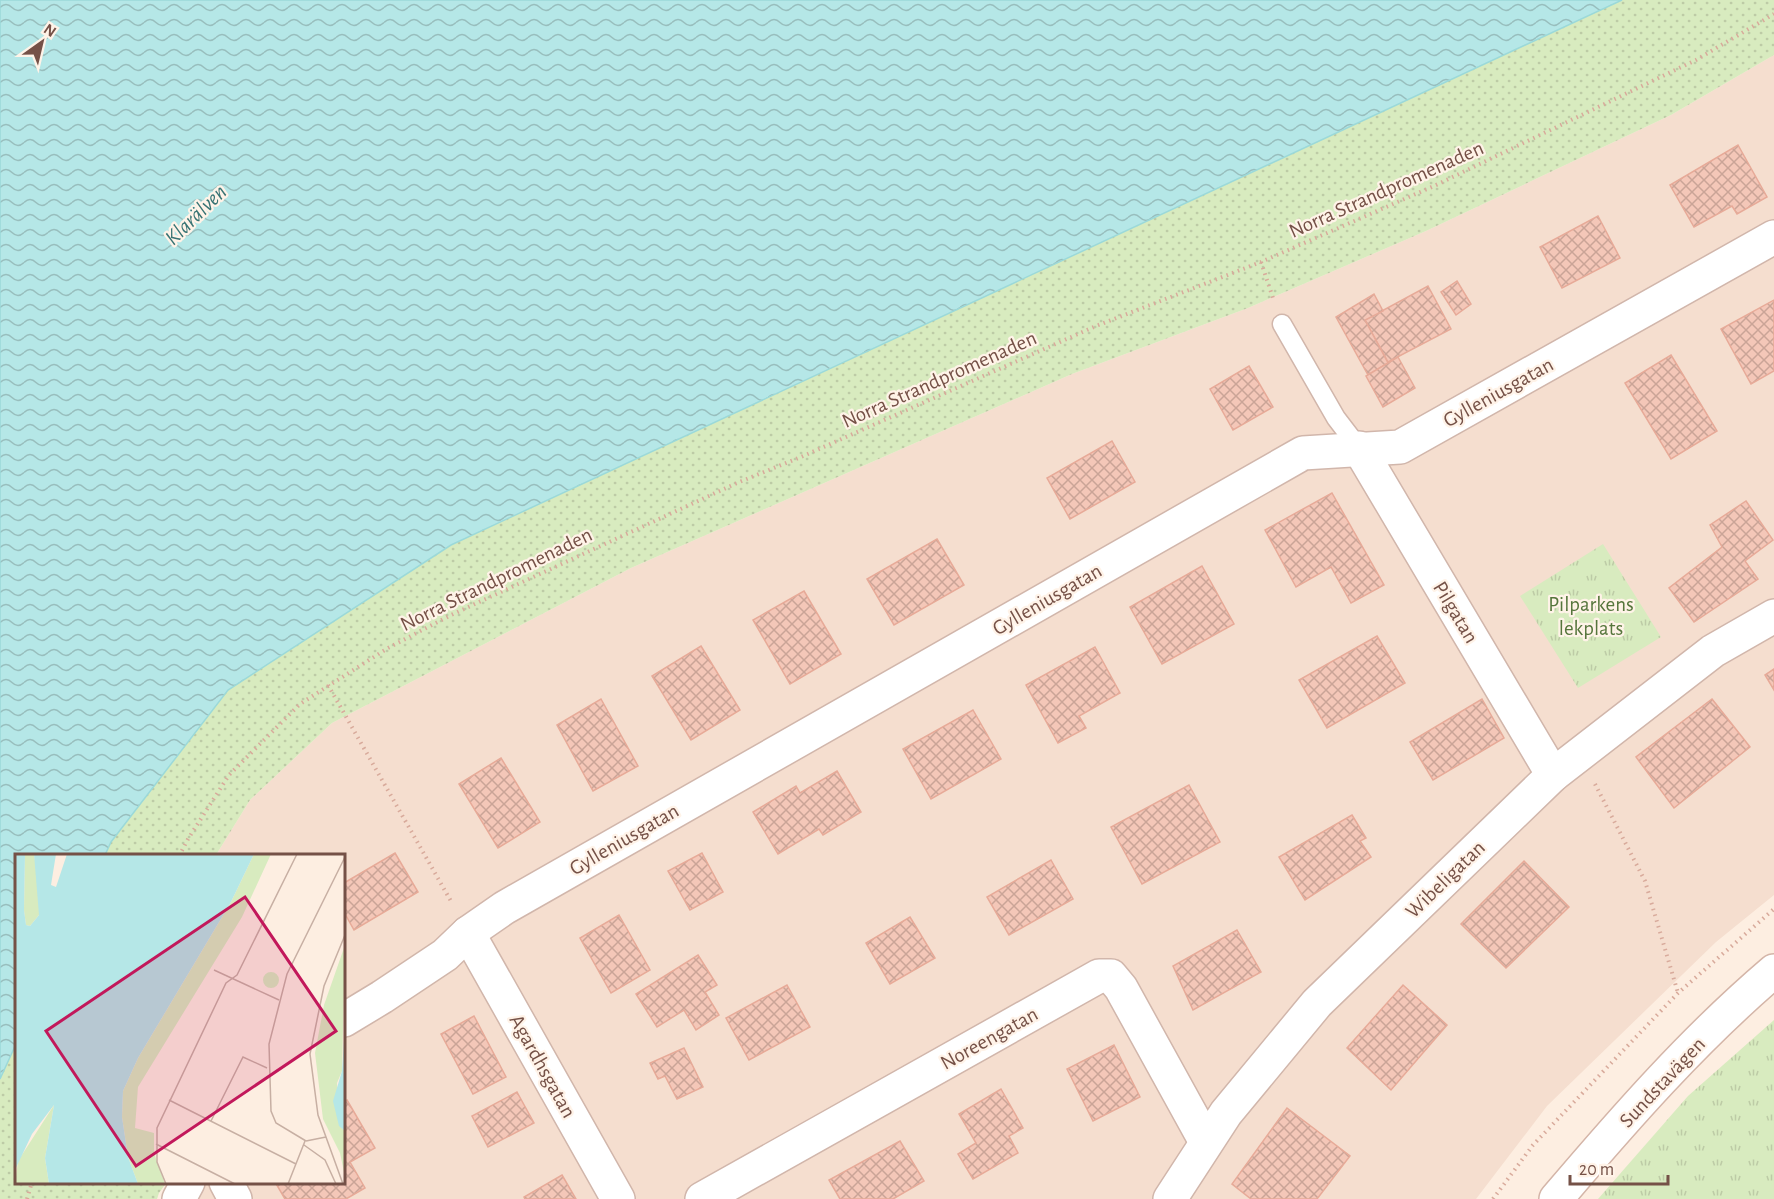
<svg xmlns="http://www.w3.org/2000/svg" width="1774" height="1199" font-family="'Alegreya Sans',sans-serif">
<defs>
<pattern id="grass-dots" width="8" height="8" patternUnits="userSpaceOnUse" patternTransform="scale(1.5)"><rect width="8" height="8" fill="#d8ebbf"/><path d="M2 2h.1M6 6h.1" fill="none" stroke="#bdcba6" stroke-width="1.8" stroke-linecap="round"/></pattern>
<pattern id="park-tufts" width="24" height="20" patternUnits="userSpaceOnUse" patternTransform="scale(1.5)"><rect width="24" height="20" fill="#d8ebbf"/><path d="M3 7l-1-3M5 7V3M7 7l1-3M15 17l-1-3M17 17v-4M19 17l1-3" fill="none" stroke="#bdcba6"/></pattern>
<pattern id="water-waves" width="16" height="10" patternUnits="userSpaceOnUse" patternTransform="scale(1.5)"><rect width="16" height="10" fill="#b5e7e7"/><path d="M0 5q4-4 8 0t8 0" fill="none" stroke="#98bebd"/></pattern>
<pattern id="building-cross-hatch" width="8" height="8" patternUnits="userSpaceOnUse" patternTransform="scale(1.5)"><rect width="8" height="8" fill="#f4c7b8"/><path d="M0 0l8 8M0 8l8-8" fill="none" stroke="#caa497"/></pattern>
</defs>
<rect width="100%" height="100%" fill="#fdeee1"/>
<polygon fill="#f5decf" points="1774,55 1774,895 1716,942 1547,1106 1476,1199 194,1199 205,1183 344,1182 344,856 216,855 250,800 332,723 631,568 1072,374 1248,308 1426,231 1671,115"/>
<g fill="url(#grass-dots)">
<polygon points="1622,0 1774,0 1774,55 1671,115 1426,231 1248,308 1072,374 631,568 332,723 250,800 216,855 105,856 111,842 228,690 451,545"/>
<polygon points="16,1044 16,1182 166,1183 159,1193 157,1199 0,1199 0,1079"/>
</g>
<g fill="url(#park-tufts)">
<polygon points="1603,544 1661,637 1578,688 1520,596"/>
<polygon points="1774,1020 1774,1199 1598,1199 1688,1096"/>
</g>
<polygon fill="url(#water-waves)" stroke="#9bd9d9" stroke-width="1.5" points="0,0 1622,0 451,545 228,690 111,842 105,855 16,856 16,1044 0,1079"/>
<g fill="url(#building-cross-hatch)" stroke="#e7aa98" stroke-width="1.5">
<polygon points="1738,145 1767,197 1737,214 1732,206 1694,227 1670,185"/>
<polygon points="1598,216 1620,258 1562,288 1540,247"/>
<polygon points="1457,281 1471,304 1456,315 1441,292"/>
<polygon points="1428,286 1451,329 1388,362 1365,320"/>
<polygon points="1374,294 1383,311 1365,320 1388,363 1368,375 1336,317"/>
<polygon points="1774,300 1774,371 1751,384 1721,329"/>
<polygon points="1671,355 1717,431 1671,459 1625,383"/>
<polygon points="1398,357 1415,388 1383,407 1366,376"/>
<polygon points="1249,366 1273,407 1233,430 1210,389"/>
<polygon points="1112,441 1135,482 1070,519 1047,478"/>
<polygon points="1332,493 1384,585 1351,603 1331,567 1296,587 1265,530"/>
<polygon points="1746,501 1773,540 1745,561 1758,579 1694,622 1669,588 1722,547 1710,525"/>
<polygon points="937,539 964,585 894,625 867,579"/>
<polygon points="1202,566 1234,624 1162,664 1130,607"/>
<polygon points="804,591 841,654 790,684 753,620"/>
<polygon points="1377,636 1405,683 1327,728 1299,680"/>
<polygon points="701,646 740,710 691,740 652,676"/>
<polygon points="1095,647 1120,693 1079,716 1086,728 1058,743 1026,685"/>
<polygon points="1774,669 1774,690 1765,675"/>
<polygon points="601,699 638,766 593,791 557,725"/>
<polygon points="1482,699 1504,738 1433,780 1410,742"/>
<polygon points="1712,699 1750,747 1674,808 1636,757"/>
<polygon points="973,710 1001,759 931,799 903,749"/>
<polygon points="501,758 540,822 498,848 459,784"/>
<polygon points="837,771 861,812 823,835 819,829 778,854 753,812 796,786 800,793"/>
<polygon points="1189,785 1220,842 1142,884 1111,827"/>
<polygon points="1352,815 1366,838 1360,841 1371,857 1305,900 1279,857"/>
<polygon points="395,853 418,892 354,930 344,912 344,883"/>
<polygon points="702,853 723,892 690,910 668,871"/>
<polygon points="1051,860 1073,899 1009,935 987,897"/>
<polygon points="1524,861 1569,907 1506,968 1461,924"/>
<polygon points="619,915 650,970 611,993 580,938"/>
<polygon points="910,917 935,958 890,984 866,943"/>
<polygon points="1237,930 1261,972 1193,1010 1173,966"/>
<polygon points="698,955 717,985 705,992 719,1015 696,1030 684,1010 657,1027 636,994"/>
<polygon points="787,985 810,1027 749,1060 726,1018"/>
<polygon points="1403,985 1447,1025 1391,1090 1347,1048"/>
<polygon points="474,1016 506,1077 473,1094 441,1034"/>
<polygon points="1114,1045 1140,1097 1093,1121 1067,1069"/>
<polygon points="684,1048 703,1087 677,1099 665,1076 658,1079 650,1063"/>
<polygon points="1001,1089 1023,1128 1009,1136 1018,1153 973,1179 958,1154 976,1143 959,1114"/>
<polygon points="517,1092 534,1123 488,1147 472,1116"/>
<polygon points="347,1100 375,1148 350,1162 365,1188 346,1199 285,1199 275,1182 344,1182 344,1102"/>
<polygon points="1287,1108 1350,1156 1317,1199 1251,1199 1232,1184"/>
<polygon points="900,1141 924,1181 893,1199 840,1199 829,1180"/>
<polygon points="562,1175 576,1199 525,1199 524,1197"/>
</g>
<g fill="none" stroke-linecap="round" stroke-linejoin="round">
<defs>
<polyline id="lane" points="1282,324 1336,418 1359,448"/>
<g id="street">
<polyline points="1359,448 1553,775"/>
<polyline points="468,933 618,1199"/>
<polyline points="344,1020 382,997 445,955 468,933 504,908 1303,453 1400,447 1774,237"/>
<polyline points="226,1182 235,1199"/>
<polyline points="179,1199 188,1182"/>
<polyline points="702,1199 1099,976 1111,976 1121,988 1206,1142"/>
<polyline points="1170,1199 1226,1113 1317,1003 1553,775 1713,651 1774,616"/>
</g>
<path id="secondary" d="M 1556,1199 C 1624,1119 1694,1039 1774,971"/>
</defs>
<use href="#lane" stroke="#d1b6ab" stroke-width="21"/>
<use href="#street" stroke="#d1b6ab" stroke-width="36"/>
<use href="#secondary" stroke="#d4b5a8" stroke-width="36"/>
<g stroke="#d8aa9b" stroke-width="4" stroke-dasharray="1.5 4.5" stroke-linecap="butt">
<polyline points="1261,262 1274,301"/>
<polyline points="328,685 452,903"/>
<polyline points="1595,784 1645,881 1678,993"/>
<polyline points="179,856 188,839 229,775 300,704 388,648 451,615 737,483 801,457 1096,326 1261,262 1434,186 1696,60 1774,14"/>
<polyline points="27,1199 32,1182"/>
<polyline points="1493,1199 1533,1145 1678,993 1774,909"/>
</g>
<use href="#lane" stroke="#fff" stroke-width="18"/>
<use href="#street" stroke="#fff" stroke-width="33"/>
<use href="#secondary" stroke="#fff" stroke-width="33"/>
</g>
<g text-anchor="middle" stroke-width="4.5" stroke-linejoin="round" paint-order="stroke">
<g font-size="21" fill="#755147" stroke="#fff3e8">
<text transform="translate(1386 189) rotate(-24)" y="7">Norra Strandpromenaden</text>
<text transform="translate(939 379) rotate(-24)" y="7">Norra Strandpromenaden</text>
<text transform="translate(1498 392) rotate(-29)" y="7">Gylleniusgatan</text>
<text transform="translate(496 579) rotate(-26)" y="7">Norra Strandpromenaden</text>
<text transform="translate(1047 599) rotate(-30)" y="7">Gylleniusgatan</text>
<text transform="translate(1456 612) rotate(59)" y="7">Pilgatan</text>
<text transform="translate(624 839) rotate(-30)" y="7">Gylleniusgatan</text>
<text transform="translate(1445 879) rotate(-44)" y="7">Wibeligatan</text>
<text transform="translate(989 1038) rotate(-29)" y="7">Noreengatan</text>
<text transform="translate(543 1066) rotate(61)" y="7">Agardhsgatan</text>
<text transform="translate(1662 1082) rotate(-47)" y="7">Sundstavägen</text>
</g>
<g font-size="21" fill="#56763c" stroke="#fff3e8">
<text x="1591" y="611">Pilparkens<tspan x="1591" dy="24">lekplats</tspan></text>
</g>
<g font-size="22" font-style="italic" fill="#387474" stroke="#fff3e8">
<text transform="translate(195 214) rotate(-44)" y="8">Klarälven</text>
</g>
</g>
<g transform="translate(15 854)">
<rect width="330" height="330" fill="#fdeee1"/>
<path d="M 10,0 L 19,0 L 25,41 L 24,61 L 15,72 L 11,71 L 9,56 ZM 239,0 L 256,0 L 227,63 L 123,233 L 120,274 L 139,279 L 139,299 L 150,330 L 123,330 L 113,303 L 107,263 L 108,237 L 123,204 L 216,48 Z" fill="#d8ebbf"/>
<path d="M 330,91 L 327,217 L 322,229 L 324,271 L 330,277 L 330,323 L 325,299 L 308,265 L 300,199 L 309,151 ZM248 126a8 8 0 1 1 16 0a8 8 0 1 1-16 0ZM 39,251 L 30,304 L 34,330 L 0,330 L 3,307 Z" fill="#d8ebbf"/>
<path d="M 0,0 L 10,0 L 9,56 L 11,71 L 15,72 L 24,61 L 19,0 L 41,0 L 36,31 L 41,33 L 52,0 L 239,0 L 216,48 L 123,204 L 108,237 L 107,263 L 113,303 L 123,330 L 34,330 L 30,304 L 39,251 L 17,280 L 0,316 ZM 330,172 L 330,277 L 324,272 L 318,247 L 327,217 Z" fill="#b5e7e7"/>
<path fill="none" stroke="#c7afa3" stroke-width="1.5" d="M 199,116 L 264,146M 154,246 L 281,310M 196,267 L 228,203 L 252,214M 291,287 L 261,269 L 256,257 L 254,190 L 272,120 L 330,3M 291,287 L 311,283M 141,290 L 220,330M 289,291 L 310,306 L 321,330M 151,330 L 142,308 L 142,274 L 211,129 L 222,121 L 282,0M 273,330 L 290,287M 328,330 L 303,261 L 295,200 L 309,132 L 330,81"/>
<path fill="#c2185b" fill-opacity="0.15" stroke="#c2185b" stroke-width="3" d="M 230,43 L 321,177 L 121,312 L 31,177 Z"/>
<rect width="330" height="330" fill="none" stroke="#755147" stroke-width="3"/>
</g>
<g transform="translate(42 42) rotate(34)" stroke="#fff3e8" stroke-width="4.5" paint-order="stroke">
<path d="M0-4.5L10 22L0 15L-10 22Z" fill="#755147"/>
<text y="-9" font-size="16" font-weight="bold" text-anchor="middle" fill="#755147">N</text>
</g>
<path d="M1570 1175v9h98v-9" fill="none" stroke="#755147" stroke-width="3"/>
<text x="1579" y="1175" font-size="18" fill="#755147" stroke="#fff3e8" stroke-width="4.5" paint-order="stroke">20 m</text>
</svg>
